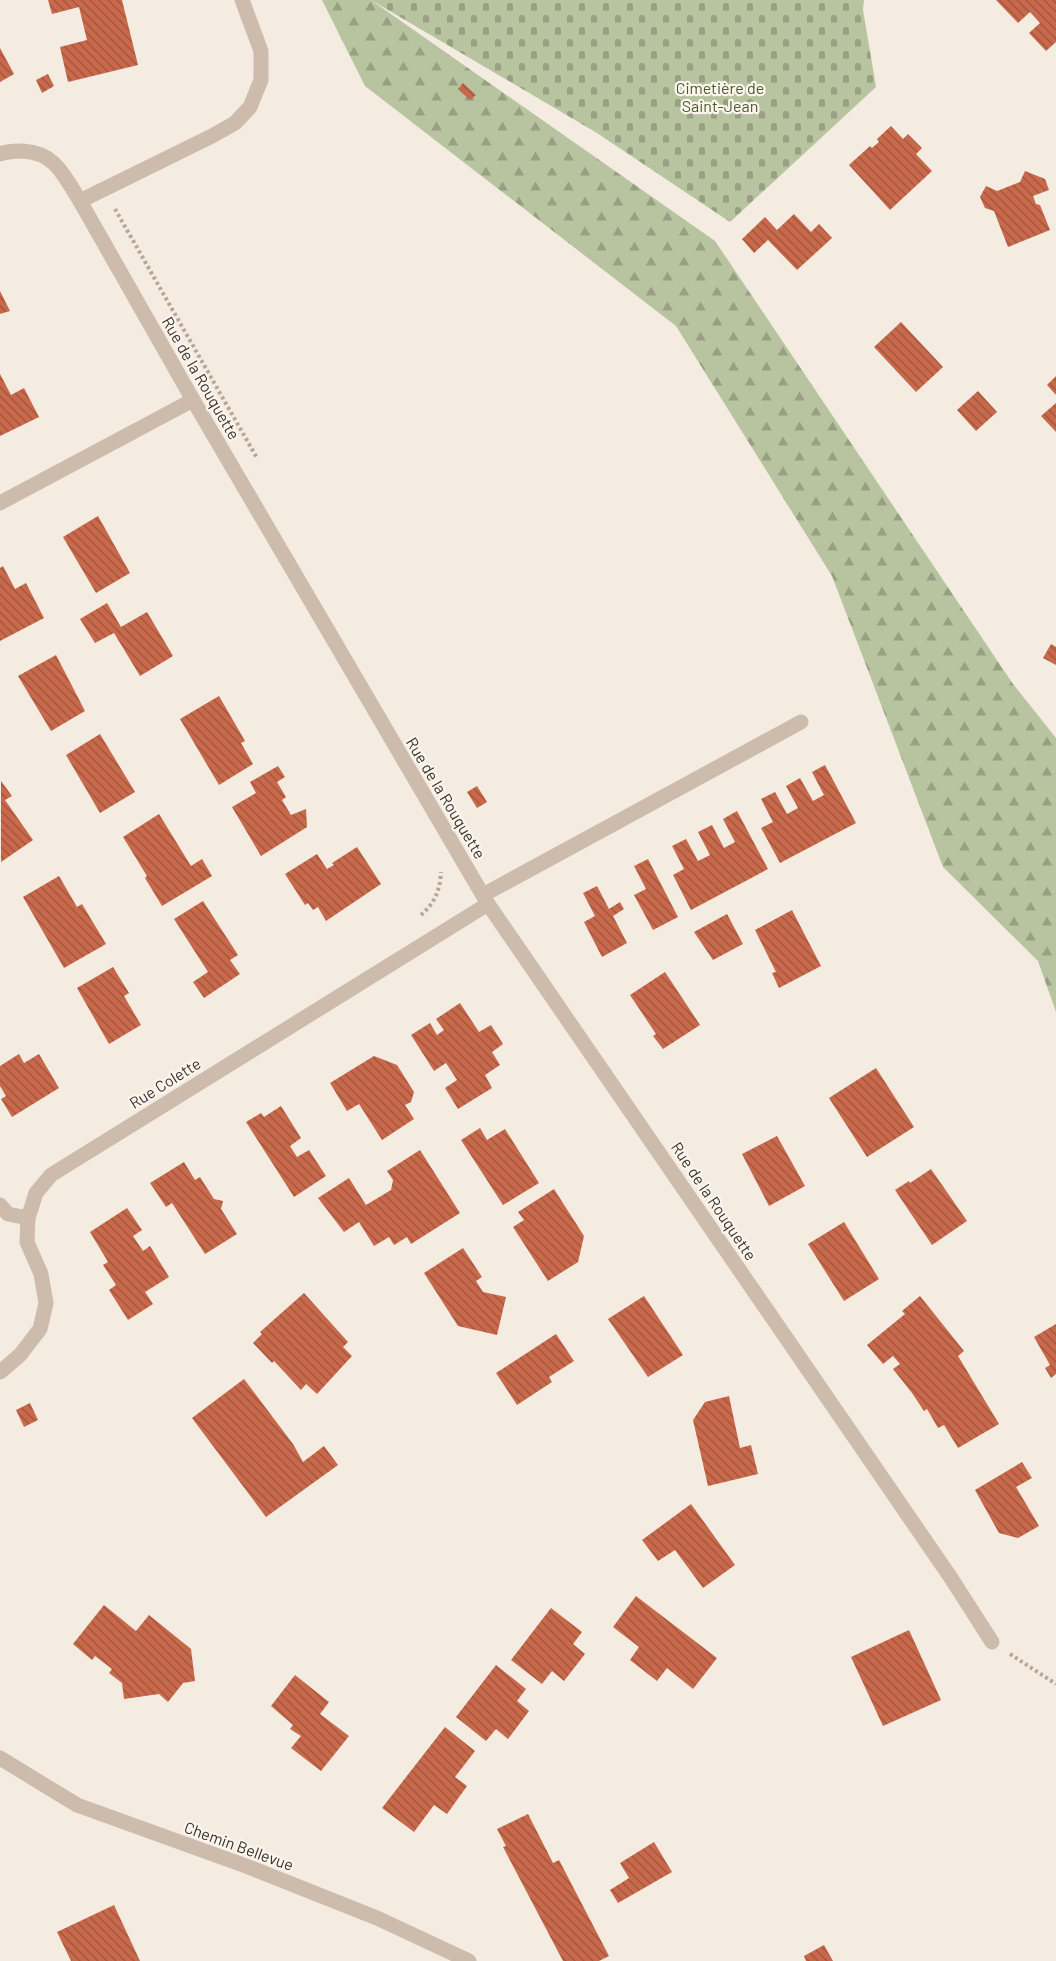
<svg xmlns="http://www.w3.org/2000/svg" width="1056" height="1961" font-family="Barlow,sans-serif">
<defs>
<pattern id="forest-firs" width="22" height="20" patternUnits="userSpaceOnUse" patternTransform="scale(1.5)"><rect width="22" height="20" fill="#b8c4a0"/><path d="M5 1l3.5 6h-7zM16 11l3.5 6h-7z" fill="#97a083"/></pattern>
<pattern id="cemetery-stones" width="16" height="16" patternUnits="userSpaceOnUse" patternTransform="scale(1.5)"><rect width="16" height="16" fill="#b8c4a0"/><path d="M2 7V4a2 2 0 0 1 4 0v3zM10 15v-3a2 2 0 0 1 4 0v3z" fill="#97a083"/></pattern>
<pattern id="building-back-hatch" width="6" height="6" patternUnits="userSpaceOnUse" patternTransform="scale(1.5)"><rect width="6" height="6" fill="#c8694b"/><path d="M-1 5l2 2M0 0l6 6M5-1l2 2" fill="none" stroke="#a4573f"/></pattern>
</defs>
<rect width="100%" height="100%" fill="#f4ebe1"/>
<polygon fill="url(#forest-firs)" points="322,0 371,0 715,241 1013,684 1056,738 1056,1012 1038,961 943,867 832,576 676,326 365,86"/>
<polygon fill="url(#cemetery-stones)" points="371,0 864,0 863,10 876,87 730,222 597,133"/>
<g fill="url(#building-back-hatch)">
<polygon points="48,0 122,0 138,65 68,82 60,47 87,40 79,7 52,14"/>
<polygon points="996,0 1056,0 1056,42 1046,51 1029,33 1040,23 1030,12 1018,23"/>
<polygon points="0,48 14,74 0,82"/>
<polygon points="48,74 54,86 42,93 36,80"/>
<polygon points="463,83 476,95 470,100 458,89"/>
<polygon points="891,126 903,139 908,134 922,148 916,154 932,171 890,210 849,165 870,146 872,148 879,142 877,139"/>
<polygon points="1025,171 1045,179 1049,190 1033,196 1036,204 1040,205 1050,230 1008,247 994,211 985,208 980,197 986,186 997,191 1020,182"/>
<polygon points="794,214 811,232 819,224 832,238 797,270 768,240 754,253 742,239 765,217 777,230"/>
<polygon points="0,291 10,311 0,314"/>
<polygon points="901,322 943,367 916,392 874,347"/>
<polygon points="0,374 11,395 24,388 39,417 0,436"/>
<polygon points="1056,376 1056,395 1047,385"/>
<polygon points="978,391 997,412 976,431 957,410"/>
<polygon points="1056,403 1056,432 1041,416"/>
<polygon points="98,516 130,573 96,593 63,537"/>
<polygon points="3,566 15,589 26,583 44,618 0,641 0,568"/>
<polygon points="107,603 121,627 147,612 173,656 140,676 114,633 95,643 80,619"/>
<polygon points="1051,644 1056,647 1056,665 1043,658"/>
<polygon points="56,655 85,711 51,731 18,676"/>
<polygon points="219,696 245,741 241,743 253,764 219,785 180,719"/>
<polygon points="100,734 135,792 100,813 66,755"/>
<polygon points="825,765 856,823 780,863 761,828 773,822 761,799 775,792 787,814 798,808 786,786 800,778 813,801 824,795 812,772"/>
<polygon points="278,766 285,777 277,782 286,797 282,800 291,815 306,809 307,827 261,856 232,807 256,793 250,782"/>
<polygon points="1,781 12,796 5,800 33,840 1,862"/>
<polygon points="477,786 487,802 477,808 467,792"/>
<polygon points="737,811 768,869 691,910 673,875 684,869 672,846 686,839 698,861 710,855 698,832 712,825 724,848 735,842 723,819"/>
<polygon points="159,814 191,866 202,859 212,876 162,906 145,878 147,876 123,837"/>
<polygon points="357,847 381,884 326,921 318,907 313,910 308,903 305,905 285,874 317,854 327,869 334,865 332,863"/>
<polygon points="648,859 678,917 653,930 634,895 646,889 634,866"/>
<polygon points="59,876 77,907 82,904 106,944 64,968 23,897"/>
<polygon points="597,886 609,909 620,902 624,909 613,916 627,943 602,957 584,922 595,916 583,893"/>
<polygon points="203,901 238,955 230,960 240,974 204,998 193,982 208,972 174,919"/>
<polygon points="792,910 821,966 779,988 772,973 776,972 755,930"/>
<polygon points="727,914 743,944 713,960 694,932"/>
<polygon points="113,967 129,993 124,996 141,1025 109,1044 77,988"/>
<polygon points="665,972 700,1025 663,1049 653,1036 656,1034 630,995"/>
<polygon points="460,1003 479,1032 491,1025 503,1044 492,1052 500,1065 485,1075 492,1088 458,1109 445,1088 457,1080 446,1063 434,1071 411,1035 430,1023 437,1035 444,1030 436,1019"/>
<polygon points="19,1054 24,1063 39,1054 59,1088 12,1117 1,1099 6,1096 0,1086 0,1066"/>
<polygon points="374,1056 397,1065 414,1092 411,1102 405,1105 414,1119 382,1140 359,1104 347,1111 330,1083"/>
<polygon points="876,1068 914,1127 867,1157 829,1098"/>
<polygon points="281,1106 301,1138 290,1146 297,1157 309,1150 326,1176 294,1197 246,1122 261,1113 264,1117"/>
<polygon points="480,1128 487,1140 505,1129 539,1183 503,1205 461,1140"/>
<polygon points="777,1136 805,1186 769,1206 742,1154"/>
<polygon points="420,1150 460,1213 411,1244 407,1237 394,1245 389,1237 374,1246 359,1222 344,1232 318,1198 349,1178 366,1205 391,1190 393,1180 387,1171"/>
<polygon points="184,1162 195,1180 200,1177 214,1199 223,1201 221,1209 237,1234 205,1254 172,1203 166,1207 150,1183"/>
<polygon points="931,1169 967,1221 932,1245 895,1190 909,1181 910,1183"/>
<polygon points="554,1189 584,1236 578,1262 548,1281 513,1227 524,1220 518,1212"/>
<polygon points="127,1208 142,1230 133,1236 143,1251 150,1246 169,1277 145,1292 153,1304 128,1320 109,1290 116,1285 103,1265 108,1262 90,1232"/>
<polygon points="844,1222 879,1279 844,1301 808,1244"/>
<polygon points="463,1248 482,1277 476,1281 483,1292 506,1297 497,1335 458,1326 424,1273"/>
<polygon points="304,1293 348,1342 343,1347 352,1356 317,1394 306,1384 301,1390 274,1361 272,1363 253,1343 262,1334 260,1332"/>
<polygon points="644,1296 683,1355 648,1377 608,1319"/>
<polygon points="920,1296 964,1351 958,1356 999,1424 958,1448 944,1425 938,1428 927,1409 924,1411 912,1393 893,1369 900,1364 893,1356 883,1364 867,1345 905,1314 902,1311"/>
<polygon points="1056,1324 1056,1374 1051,1378 1045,1368 1050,1365 1034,1337"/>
<polygon points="556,1334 574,1361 549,1377 552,1382 517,1405 496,1373"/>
<polygon points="244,1379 293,1444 303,1462 324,1446 338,1465 266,1517 192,1418"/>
<polygon points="729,1396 740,1448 751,1445 758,1474 708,1486 693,1420 705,1402"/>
<polygon points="30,1403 38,1420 24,1427 16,1410"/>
<polygon points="1022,1462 1032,1478 1016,1487 1039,1526 1018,1538 999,1533 975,1490"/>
<polygon points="691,1504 735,1565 703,1588 675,1550 658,1561 642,1540"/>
<polygon points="636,1596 717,1658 693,1689 667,1668 657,1681 630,1660 639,1647 613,1627"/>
<polygon points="104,1605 136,1631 149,1615 191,1649 195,1681 183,1683 168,1702 159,1694 124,1699 122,1683 109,1673 112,1669 95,1656 92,1660 73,1644"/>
<polygon points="551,1608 582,1632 573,1644 585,1654 564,1681 552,1671 542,1684 511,1660"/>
<polygon points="909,1630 941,1700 883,1726 851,1657"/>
<polygon points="496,1665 526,1689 517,1701 529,1711 508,1739 496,1729 486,1741 456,1717"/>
<polygon points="295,1675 329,1702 320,1714 349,1736 321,1771 291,1748 301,1736 290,1729 293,1725 271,1706"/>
<polygon points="445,1727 475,1751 455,1777 467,1786 447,1814 434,1805 414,1832 382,1808"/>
<polygon points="528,1814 553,1863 559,1860 609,1956 599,1961 563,1961 503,1847 506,1846 497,1829"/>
<polygon points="654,1842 672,1872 618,1903 610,1890 629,1878 620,1863"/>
<polygon points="114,1905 140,1961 71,1961 57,1932"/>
<polygon points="824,1945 833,1961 806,1961 804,1956"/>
</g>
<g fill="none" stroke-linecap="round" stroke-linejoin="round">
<g stroke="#b9a596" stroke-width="4" stroke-dasharray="3 3" stroke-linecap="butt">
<polyline points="115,209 257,458"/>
<path d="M 421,915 C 435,903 440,890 441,872"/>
<polyline points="1010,1654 1056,1684"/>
</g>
<polyline stroke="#cdbbac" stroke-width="15" points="483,895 801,722"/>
<g stroke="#cdbbac" stroke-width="15">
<polyline points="242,0 261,51 261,80 250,107 235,123 212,136 80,201 193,400 488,904 951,1578 992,1642"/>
<path d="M 0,154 C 8,151 14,151 23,151 C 56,153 64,176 80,201"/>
<polyline points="0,503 193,400"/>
<polyline points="0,1205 8,1214 28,1218"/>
<polyline points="0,1372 20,1355 40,1329 46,1303 41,1274 27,1242 28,1218 36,1193 51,1175 488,904"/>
<polyline points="0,1758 77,1805 246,1866 377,1918 469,1961"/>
</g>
</g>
<g text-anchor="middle" stroke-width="4.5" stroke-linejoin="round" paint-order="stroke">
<g font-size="16" fill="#4a5a2e" stroke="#fbf5ee">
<text x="720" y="94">Cimetière de<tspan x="720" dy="18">Saint-Jean</tspan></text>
</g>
<g font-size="16" fill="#3b302b" stroke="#fbf5ee">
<text transform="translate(201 378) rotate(60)" y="6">Rue de la Rouquette</text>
<text transform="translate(446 798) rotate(59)" y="6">Rue de la Rouquette</text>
<text transform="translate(165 1083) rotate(-32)" y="6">Rue Colette</text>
<text transform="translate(714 1201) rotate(56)" y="6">Rue de la Rouquette</text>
<text transform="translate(239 1846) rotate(20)" y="6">Chemin Bellevue</text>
</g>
</g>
</svg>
